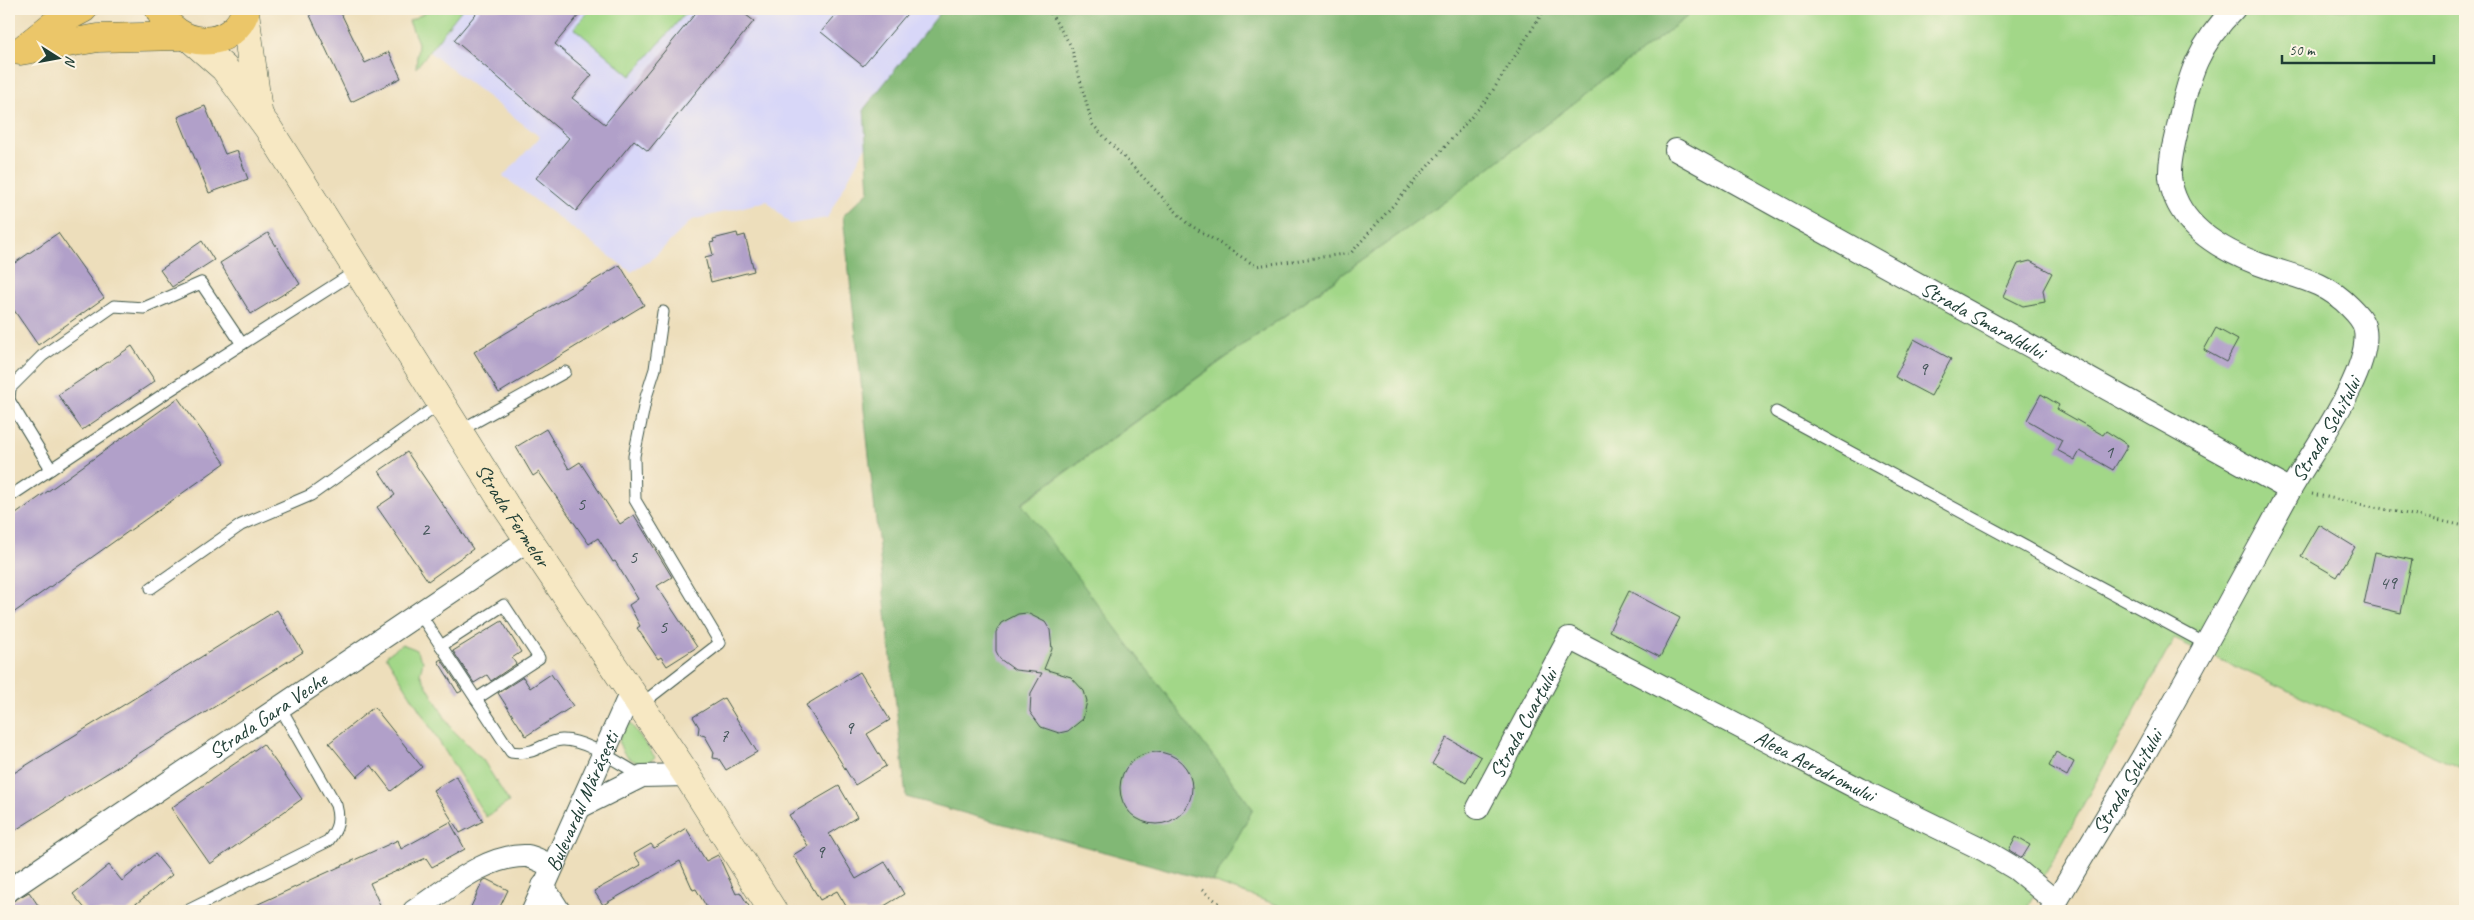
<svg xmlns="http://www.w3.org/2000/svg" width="2474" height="920" font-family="Caveat,sans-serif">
<rect width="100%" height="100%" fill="#fcf5e5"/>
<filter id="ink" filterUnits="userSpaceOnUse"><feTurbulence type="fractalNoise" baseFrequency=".02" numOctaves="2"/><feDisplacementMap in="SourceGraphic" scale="10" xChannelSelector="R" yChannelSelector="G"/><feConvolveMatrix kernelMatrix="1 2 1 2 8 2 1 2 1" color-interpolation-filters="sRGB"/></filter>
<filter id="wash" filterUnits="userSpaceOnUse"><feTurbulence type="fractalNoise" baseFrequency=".0096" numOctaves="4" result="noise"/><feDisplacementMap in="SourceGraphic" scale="20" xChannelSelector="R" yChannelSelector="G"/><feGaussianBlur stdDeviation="1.12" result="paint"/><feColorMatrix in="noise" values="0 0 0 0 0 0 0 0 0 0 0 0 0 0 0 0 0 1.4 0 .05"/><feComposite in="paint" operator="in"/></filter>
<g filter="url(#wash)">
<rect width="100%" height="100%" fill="#eddebb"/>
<polygon fill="#d8d7f8" points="462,9 1011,9 897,89 827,218 790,224 767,201 692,220 650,261 631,272 503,176 540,137 429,52"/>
<g fill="#a2d788" stroke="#608a5e">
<polygon points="432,9 462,9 416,68 418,43 409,21"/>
<polygon points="591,9 689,9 631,76 574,28"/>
<polygon points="1697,9 2465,9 2465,770 2174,639 2025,911 1294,911 1213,882 1253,809 1021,504 1447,200"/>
<polygon points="402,644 415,649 423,661 420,674 451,728 483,760 509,802 486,817 386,656"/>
<path d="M 628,723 L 631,724 L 655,757 C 642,772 616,755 620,737 C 621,732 626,727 628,723 Z"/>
</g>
<polygon fill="#81b874" stroke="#507a54" points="943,9 1697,9 1447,200 1021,503 1253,809 1213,882 906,797 843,216 869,191 864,109"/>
<g id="blocks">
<g fill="#b1a0c9">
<polygon points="307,9 339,9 365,63 389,52 401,78 351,102"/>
<polygon points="480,9 584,9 555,44 592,75 572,98 605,124 699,9 738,9 754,21 648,151 634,140 576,211 536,178 569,138 454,40"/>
<polygon points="841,9 911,9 863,66 821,32"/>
<polygon points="205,106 225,154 237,150 248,179 209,193 178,117"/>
<polygon points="58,233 104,298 38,345 9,303 9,267"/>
<polygon points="268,233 300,284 251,314 220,263"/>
<polygon points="737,233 738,237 745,235 754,271 711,282 705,257 713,255 710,243 714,242 713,239"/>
<polygon points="202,241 214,260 172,287 160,270"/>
<polygon points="2030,261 2052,273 2043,290 2045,302 2023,306 2003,296 2018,264"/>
<polygon points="620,265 644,305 499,393 474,352"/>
<polygon points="2216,328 2238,340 2226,362 2204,350"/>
<polygon points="1914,339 1951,359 1931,396 1895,377"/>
<polygon points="132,346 155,381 82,430 58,395"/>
<polygon points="2041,394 2059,405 2057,409 2103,435 2106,431 2128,445 2113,470 2080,451 2075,460 2057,450 2062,440 2027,420"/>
<polygon points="178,398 225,463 9,616 9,519"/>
<polygon points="546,429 569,469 580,462 620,524 634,515 672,577 657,586 697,647 667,666 661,657 658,659 637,628 640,626 629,605 638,599 615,561 613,562 598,538 589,544 584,537 539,472 533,476 516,447"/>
<polygon points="407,452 473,549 428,581 377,507 395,495 379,471"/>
<polygon points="2319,525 2355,547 2337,577 2301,556"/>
<polygon points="2375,552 2412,560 2401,613 2364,604"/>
<polygon points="1629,591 1680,618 1660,657 1609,631"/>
<polygon points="277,610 303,652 9,834 9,776"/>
<polygon points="1027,613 1045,622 1050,630 1052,649 1044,669 1071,677 1084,691 1087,701 1083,719 1068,731 1059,733 1041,727 1030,712 1031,693 1042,673 1015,670 1000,659 996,651 996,632 1001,623 1018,614"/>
<polygon points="502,621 521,652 512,658 516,664 491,681 487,675 474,683 453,651"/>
<polygon points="441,659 462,691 458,693 438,661"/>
<polygon points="860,672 890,720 867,734 886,766 855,785 806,705"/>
<polygon points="551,674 573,706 526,736 498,693 523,677 530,688"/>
<polygon points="724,698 757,752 726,770 719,759 713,758 714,752 705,736 698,734 699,727 693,717"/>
<polygon points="374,707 422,767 391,791 371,765 357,777 329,743"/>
<polygon points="1447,738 1481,757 1466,783 1432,764"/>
<polygon points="263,744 302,799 210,864 171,808"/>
<polygon points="2056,752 2074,762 2067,776 2049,766"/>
<circle cx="1156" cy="788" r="36"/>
<polygon points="456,776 483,821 460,833 433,790"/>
<polygon points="839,786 857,817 829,834 856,879 885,862 904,894 876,911 849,911 837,891 820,900 793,855 808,846 789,815"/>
<polygon points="450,822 465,849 432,867 426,858 370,883 381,907 372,911 243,911 398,840 401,849"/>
<polygon points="686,828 706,861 718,855 736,894 740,892 752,911 709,911 696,889 693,890 680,861 603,905 594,891 641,865 634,854 651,844 654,848"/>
<polygon points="2016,837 2030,845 2022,858 2009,850"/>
<polygon points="155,854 172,875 127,911 87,911 73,894 109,865 122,881"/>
<polygon points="486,879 508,890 498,911 469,911 483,881"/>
<polygon points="29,892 42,911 9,911 9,903"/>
</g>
</g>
</g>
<g filter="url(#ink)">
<use href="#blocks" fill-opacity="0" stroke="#3e5548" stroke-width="1"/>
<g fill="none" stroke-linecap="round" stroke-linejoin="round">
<defs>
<g id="lane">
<polyline points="9,400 10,388 42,356 114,306 144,308 201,283 242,344"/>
<polyline points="9,400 51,469"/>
<polyline points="1776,412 2206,644"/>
<polyline points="459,431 565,372"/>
<polyline points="9,497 167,392 358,270"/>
<polyline points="151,588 241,525 311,495 441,403"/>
<path d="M 420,614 L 511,752 C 537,756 543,741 562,740 C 586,739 621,765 642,776"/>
<polyline points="441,646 504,605 539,658 476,699"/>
<polyline points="640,705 720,643 635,500 634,456 646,397 655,369 663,312"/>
<path d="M 187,911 L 328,841 C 338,829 340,820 336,805 L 280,707"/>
</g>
<g id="street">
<path id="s1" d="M 1676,150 L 2290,490"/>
<polyline points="580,807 642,776 687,775"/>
<path id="s2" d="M 1478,808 L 1569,638 L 1859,789 L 1984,850 L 2016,869 L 2056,902"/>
<polyline points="543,886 559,911"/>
<path id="s3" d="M 9,890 L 528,540"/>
<path d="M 414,911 C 446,890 486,854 527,856 C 535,857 544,863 552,866"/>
<path id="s4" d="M 533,911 L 631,692"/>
<path id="s5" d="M 2051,911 C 2080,859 2112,809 2142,758 C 2192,671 2240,582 2288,494 C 2309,455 2372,372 2365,330 C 2364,321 2356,313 2350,307 C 2322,278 2291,277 2256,263 C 2217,248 2175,222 2170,177 C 2169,160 2175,139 2179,122 C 2189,74 2199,44 2234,9"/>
</g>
<g id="secondary">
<polyline points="245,12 258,111"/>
<path id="s6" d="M 192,40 L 224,68 L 268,128 L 505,505 L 687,775 L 773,911"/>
</g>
<g id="primary">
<path d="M 159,9 C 175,49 233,53 246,9"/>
<polyline points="23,49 53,25 83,9"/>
<polyline points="20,51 98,38 181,36"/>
</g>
</defs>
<use href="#lane" stroke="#3e5548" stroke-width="13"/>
<use href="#street" stroke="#3e5548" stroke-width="24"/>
<use href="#secondary" stroke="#3e5548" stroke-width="29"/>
<use href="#primary" stroke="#3e5548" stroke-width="29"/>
<g stroke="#3e5548" stroke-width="3" stroke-dasharray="1 4" stroke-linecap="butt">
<polyline points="1048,9 1071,46 1092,124 1187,223 1256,266 1351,253 1488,98 1545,9"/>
<polyline points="2312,494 2465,526"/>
<polyline points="1202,890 1229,911"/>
</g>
<use href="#lane" stroke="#fff" stroke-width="11"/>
<use href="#street" stroke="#fff" stroke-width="22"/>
<use href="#secondary" stroke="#f7e8c3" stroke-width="28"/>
<use href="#primary" stroke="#ebc669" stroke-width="28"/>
</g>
</g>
<g text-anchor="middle" stroke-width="5" stroke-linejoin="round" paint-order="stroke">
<g font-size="19" fill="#445659">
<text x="1923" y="375">9</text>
<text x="2109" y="458">1</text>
<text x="581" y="510">5</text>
<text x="425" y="535">2</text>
<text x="633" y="563">5</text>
<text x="2388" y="589">49</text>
<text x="663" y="633">5</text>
<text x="849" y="734">9</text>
<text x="724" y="742">7</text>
<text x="820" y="858">9</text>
</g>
<g font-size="21" fill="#1f3d34" stroke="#fcf5e5">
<text dy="7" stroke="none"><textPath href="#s1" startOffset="351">Strada Smaraldului</textPath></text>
<text dy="7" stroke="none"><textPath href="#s5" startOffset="555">Strada Schitului</textPath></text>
<text dy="7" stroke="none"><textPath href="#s6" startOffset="575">Strada Fermelor</textPath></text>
<text dy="7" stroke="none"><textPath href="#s3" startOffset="312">Strada Gara Veche</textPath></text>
<text dy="7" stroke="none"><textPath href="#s2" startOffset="96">Strada Cuarțului</textPath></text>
<text dy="7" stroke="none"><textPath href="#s2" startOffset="470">Aleea Aerodromului</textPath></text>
<text dy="7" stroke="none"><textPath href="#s5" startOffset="150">Strada Schitului</textPath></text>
<text dy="7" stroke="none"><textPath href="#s4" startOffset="120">Bulevardul Mărășești</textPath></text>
</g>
</g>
<rect width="2474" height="920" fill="none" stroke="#fcf5e5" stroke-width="30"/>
<g transform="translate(58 58) rotate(101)" stroke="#fcf5e5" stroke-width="4" paint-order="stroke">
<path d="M0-4L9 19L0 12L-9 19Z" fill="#1f3d34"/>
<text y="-8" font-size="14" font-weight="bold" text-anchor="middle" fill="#1f3d34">N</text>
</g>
<path d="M2282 55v8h152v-8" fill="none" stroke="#1f3d34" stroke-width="2.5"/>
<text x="2289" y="55" font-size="15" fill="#1f3d34" stroke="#fcf5e5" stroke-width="4" paint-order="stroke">50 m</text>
</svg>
